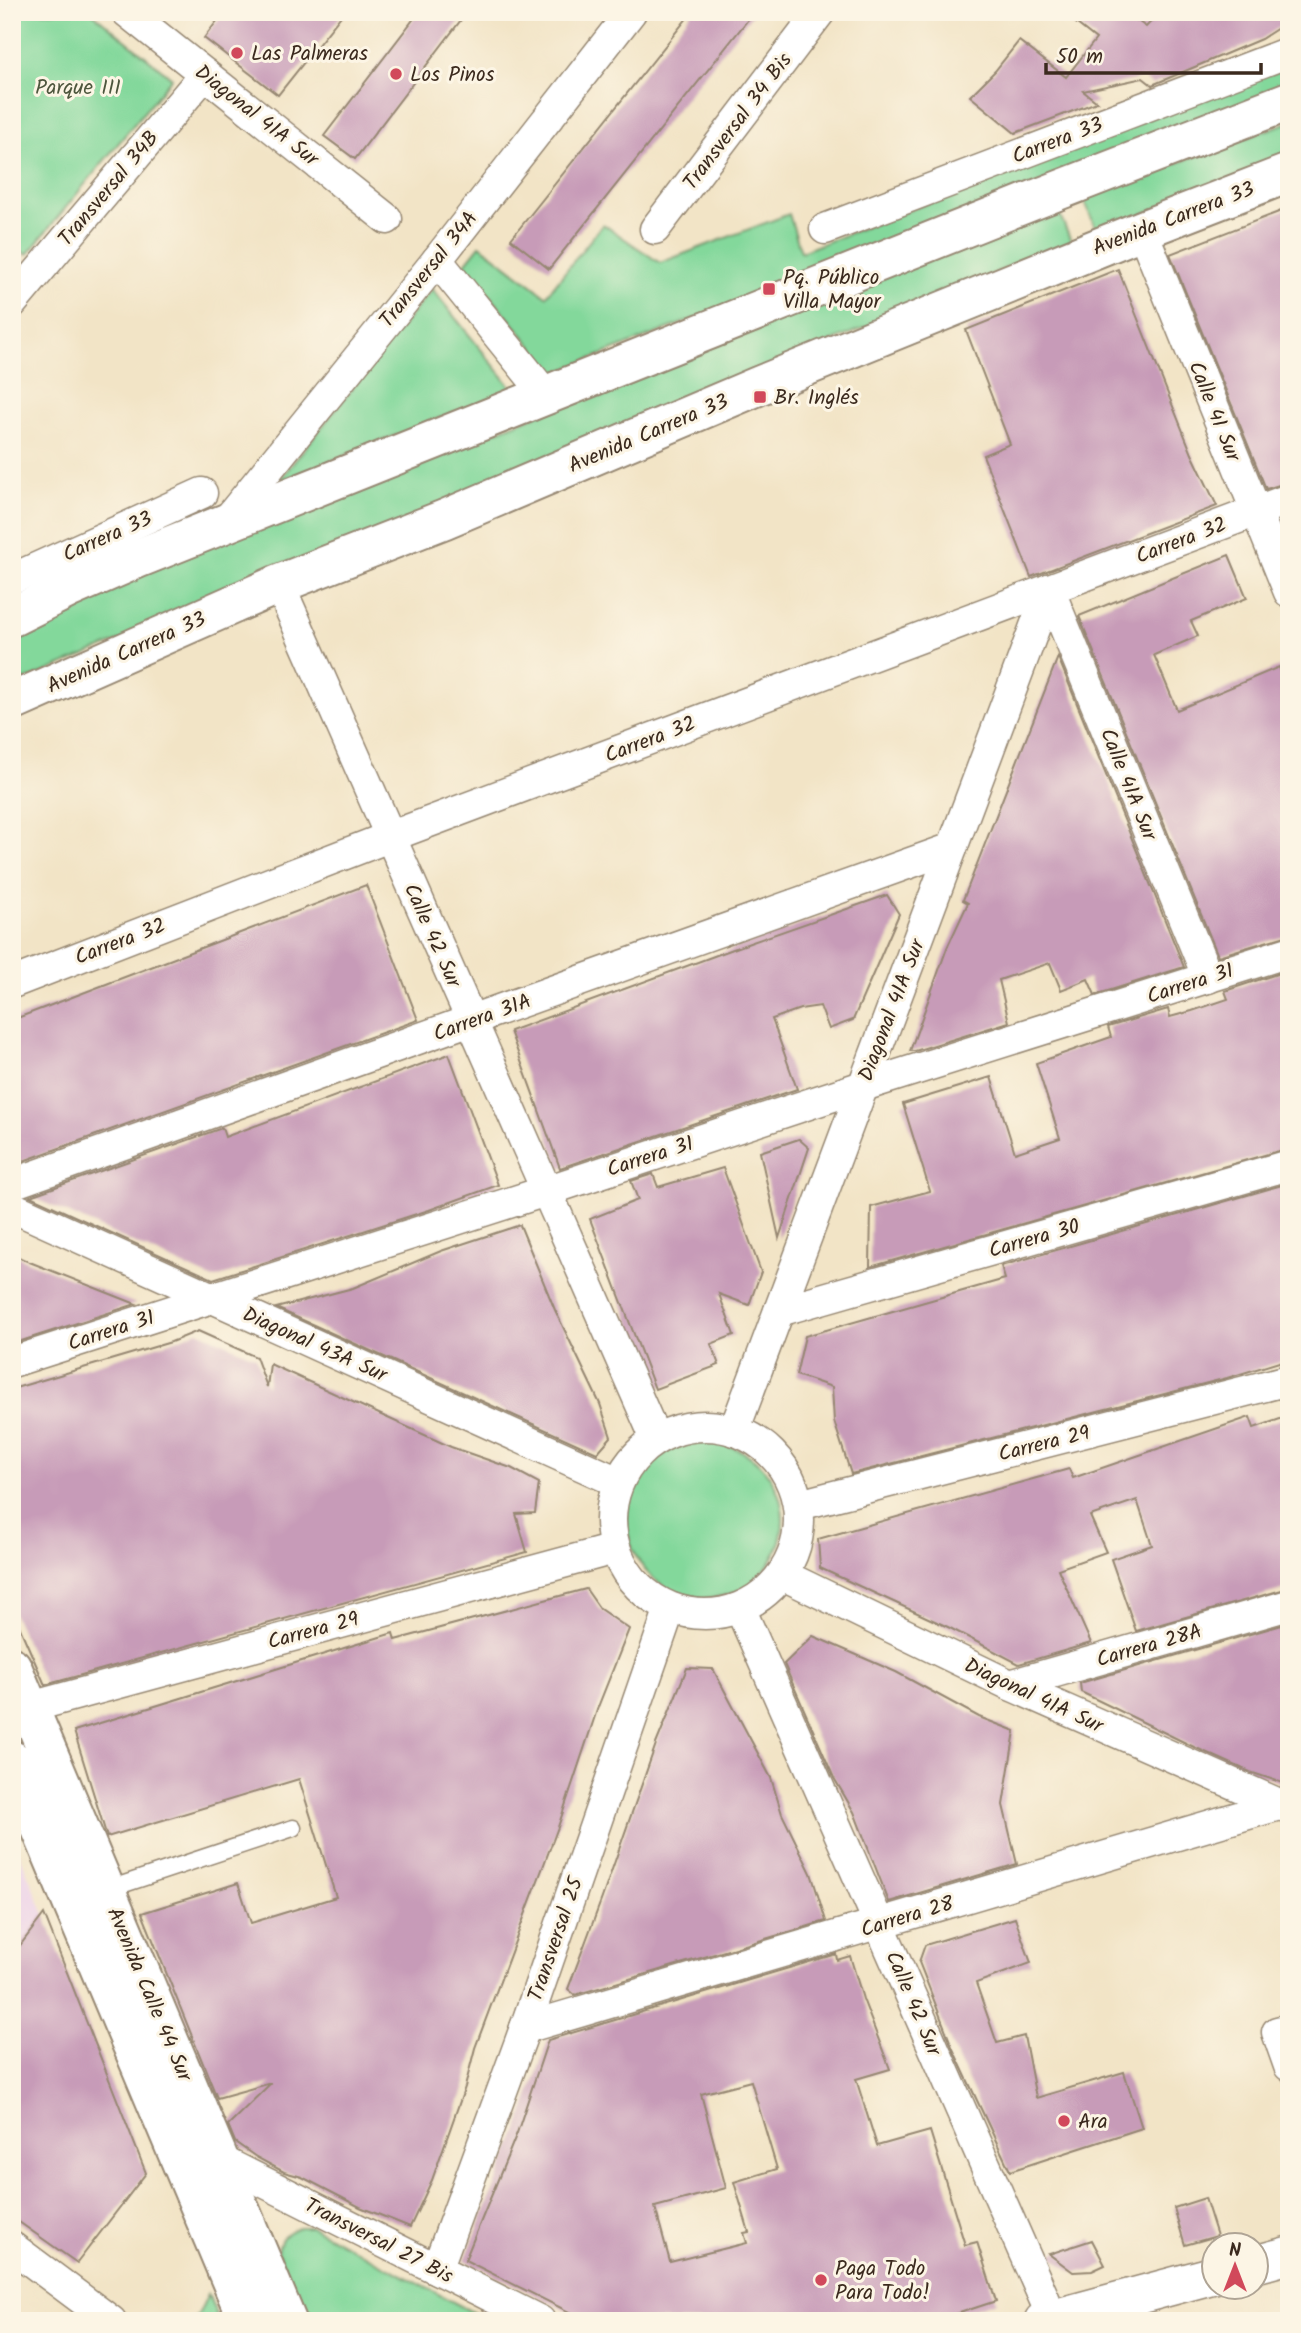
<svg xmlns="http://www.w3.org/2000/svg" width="1301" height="2333" font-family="Kalam,sans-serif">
<rect width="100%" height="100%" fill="#fcf5e5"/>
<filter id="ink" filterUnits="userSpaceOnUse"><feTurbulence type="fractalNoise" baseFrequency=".0143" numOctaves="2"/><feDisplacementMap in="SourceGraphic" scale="14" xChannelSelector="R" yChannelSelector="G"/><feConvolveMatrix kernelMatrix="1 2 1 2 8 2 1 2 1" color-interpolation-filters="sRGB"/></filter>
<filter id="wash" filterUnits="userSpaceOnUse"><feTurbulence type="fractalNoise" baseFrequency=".00686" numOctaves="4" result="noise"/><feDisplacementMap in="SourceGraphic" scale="28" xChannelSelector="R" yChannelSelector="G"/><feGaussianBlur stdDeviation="1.57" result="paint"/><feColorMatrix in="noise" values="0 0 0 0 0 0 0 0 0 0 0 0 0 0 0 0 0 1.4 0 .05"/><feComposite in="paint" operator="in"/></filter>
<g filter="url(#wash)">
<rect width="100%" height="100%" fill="#f2e4c6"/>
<polygon fill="#ecd1e9" points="12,1835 44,1914 12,1956"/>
<g fill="#83d89b" stroke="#5f815c" stroke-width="2">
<polygon points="12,12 91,12 172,78 27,255 12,245"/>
<polygon points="1289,64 1289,86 555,373 464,265 480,245 546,296 603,224 660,263 789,214 801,252"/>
<polygon points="1289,122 1289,156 1097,232 1083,197"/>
<polygon points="1057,208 1071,241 12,686 12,631 150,569"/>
<polygon points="432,289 513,389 278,482"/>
<circle cx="705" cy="1520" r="78"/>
<path d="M 299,2227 L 312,2227 L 489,2321 L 308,2321 L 278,2253 C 279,2238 285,2232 299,2227 Z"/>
<polygon points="208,2294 219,2321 195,2321"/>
</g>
<g id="blocks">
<g fill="#c79bb8" fill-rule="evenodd">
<polygon points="224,12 344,12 278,95 204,38"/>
<polygon points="419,12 467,12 355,159 324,136"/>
<polygon points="692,12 754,12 549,269 511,239"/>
<polygon points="1062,12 1125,12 1146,27 1160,12 1289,12 1289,21 1261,39 1152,85 1143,78 1083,91 1097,102 1015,133 970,96 995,71 1019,41 1066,77 1096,39"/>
<polygon points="1289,208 1289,482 1266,489 1170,254"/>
<polygon points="1118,269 1192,454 1217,506 1031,577 983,455 1010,444 966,330"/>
<polygon points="1229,555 1247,598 1191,621 1198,636 1154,655 1177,710 1279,667 1289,691 1289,935 1218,956 1079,616"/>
<polygon points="1058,657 1184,967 1095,995 1088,979 1061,990 1050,963 999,980 1009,1022 915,1051 910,1051 947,948 968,903 963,900"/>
<polygon points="366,885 418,1020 12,1165 12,1020"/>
<polygon points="887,895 899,914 853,1020 829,1029 820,1006 800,1009 772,1019 797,1089 560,1168 510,1031 744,945"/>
<polygon points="1289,970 1289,1148 870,1267 871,1207 930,1191 903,1104 991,1077 1015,1153 1060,1138 1036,1063 1111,1037 1108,1027 1168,1009 1170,1017 1192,1011 1228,999 1225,991"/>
<polygon points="449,1054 498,1185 429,1210 213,1279 30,1196 222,1128 225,1137"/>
<polygon points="799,1139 809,1148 779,1238 760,1152"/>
<polygon points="723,1168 761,1272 749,1305 719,1294 734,1335 711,1344 719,1365 655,1389 590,1219 638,1200 631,1181 653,1174 658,1187"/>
<polygon points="1289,1183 1289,1359 1227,1378 851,1474 834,1421 832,1387 796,1375 805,1336 1005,1279 1001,1266"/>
<polygon points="520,1225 555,1310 600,1404 611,1437 597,1453 276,1308 353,1288 441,1251"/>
<polygon points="12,1254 27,1261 136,1304 12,1344"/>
<polygon points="198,1331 256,1357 267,1387 270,1364 451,1447 511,1468 539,1483 535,1513 516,1514 527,1552 45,1685 12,1610 12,1389 171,1342"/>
<polygon points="1289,1416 1289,1588 1136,1631 1111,1559 1152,1545 1137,1500 1090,1516 1106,1552 1058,1569 1091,1643 1019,1664 950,1628 820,1568 818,1539 1069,1469 1073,1478 1250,1417 1254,1428"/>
<polygon points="586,1589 600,1609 629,1629 598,1707 558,1827 475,2048 465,2087 432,2180 410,2227 360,2207 302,2177 284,2172 256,2157 235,2142 228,2125 271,2083 217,2098 142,1913 238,1883 251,1923 336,1897 299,1779 107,1837 74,1731 393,1633 395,1640"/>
<polygon points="1289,1623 1289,1785 1250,1772 1194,1747 1081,1692 1080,1683"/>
<polygon points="813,1636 896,1672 979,1717 1015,1731 1003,1805 1017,1864 889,1902 854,1812 834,1778 784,1664"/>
<polygon points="687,1668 713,1669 771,1778 782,1814 811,1873 826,1921 575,1995 568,1989 602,1898 656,1744"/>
<polygon points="44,1914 146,2173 77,2263 12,2217 12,1956"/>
<polygon points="1015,1918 1031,1963 976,1983 997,2043 1024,2036 1036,2098 1124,2072 1142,2128 1010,2171 953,2049 919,1962 925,1945"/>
<path d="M 836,1954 L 837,1960 L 850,1956 L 863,1999 L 890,2069 L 856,2079 L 877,2146 L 930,2131 L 965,2245 L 977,2242 L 996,2301 L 935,2321 L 587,2321 L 465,2260 L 517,2133 L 548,2040 ZM 751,2081 L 777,2169 L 734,2182 L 749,2232 L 744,2233 L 747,2243 L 670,2262 L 655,2207 L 726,2188 L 701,2094 Z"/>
<polygon points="1205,2198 1217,2236 1185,2245 1174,2208"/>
<polygon points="1092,2240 1105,2265 1092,2271 1073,2272 1049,2254"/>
</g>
</g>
</g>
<g filter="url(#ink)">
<use href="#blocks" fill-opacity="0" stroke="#968772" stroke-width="2"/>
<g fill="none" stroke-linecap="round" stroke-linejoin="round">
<defs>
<polyline id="service" points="106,1890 293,1828"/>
<g id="minor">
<polyline points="127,12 387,219"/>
<polyline points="655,229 820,12"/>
<polyline points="825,229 1289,52"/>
<polyline points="1142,230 1289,592"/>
<polyline points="437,260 546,395"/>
<polyline points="12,303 205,74"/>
<polyline points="224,524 437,260 631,12"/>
<polyline points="12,579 202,493"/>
<polyline points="279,584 656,1439"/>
<polyline points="1049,589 1208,978"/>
<polyline points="12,983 389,837 1289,499"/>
<polyline points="12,1184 952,848"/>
<polyline points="12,1207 618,1482"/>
<polyline points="779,1311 1289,1165"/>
<polyline points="12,1362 546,1191 863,1086 1289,952"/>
<circle cx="705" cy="1520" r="94"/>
<polyline points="734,1431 1049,589"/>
<polyline points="799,1505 1289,1380"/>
<polyline points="783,1575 1010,1685 1288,1808"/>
<polyline points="740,1608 1054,2321"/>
<polyline points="1010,1685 1289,1605"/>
<polyline points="12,1712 614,1549"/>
<polyline points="525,2028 1289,1802"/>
<polyline points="1289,2029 1277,2032 1289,2066"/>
<polyline points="218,2159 540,2321"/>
<polyline points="12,2247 111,2321"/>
<polyline points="437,2269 525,2028 670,1608"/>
</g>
<g id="tertiary">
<polyline points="1256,2264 1289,2255"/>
<polyline points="1043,2321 1214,2275"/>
</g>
<g id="secondary">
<polyline points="12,617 70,588 139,558 1039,198 1289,101"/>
<polyline points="12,702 279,584 445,519 758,386 1142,230 1289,173"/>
<polyline points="12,1667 287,2321"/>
<polyline points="12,1760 248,2321"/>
</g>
</defs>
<use href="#service" stroke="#968772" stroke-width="19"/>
<use href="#minor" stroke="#968772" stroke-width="33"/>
<use href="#tertiary" stroke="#968772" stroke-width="40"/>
<use href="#secondary" stroke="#968772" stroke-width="42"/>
<use href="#service" stroke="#fff" stroke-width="16"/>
<use href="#minor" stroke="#fff" stroke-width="30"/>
<use href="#tertiary" stroke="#fff" stroke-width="37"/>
<use href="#secondary" stroke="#fff" stroke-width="38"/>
</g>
</g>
<g fill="#d1495b" stroke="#fcf5e5" stroke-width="2.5">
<circle cx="237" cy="53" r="7"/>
<circle cx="396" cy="74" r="7"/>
<rect x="762" y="282" width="14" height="14" rx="3.5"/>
<rect x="753" y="390" width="14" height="14" rx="3.5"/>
<circle cx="1064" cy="2121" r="7"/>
<circle cx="821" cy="2280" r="7"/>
</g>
<g text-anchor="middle" stroke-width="6" stroke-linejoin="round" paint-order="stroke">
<g font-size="21" fill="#3b2a1e" stroke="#fcf5e5" text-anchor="start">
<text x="251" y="60">Las Palmeras</text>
<text x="410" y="81">Los Pinos</text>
<text x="783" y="284">Pq. Público<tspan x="783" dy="24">Villa Mayor</tspan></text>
<text x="774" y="404">Br. Inglés</text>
<text x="1078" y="2128">Ara</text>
<text x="835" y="2275">Paga Todo<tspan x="835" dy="24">Para Todo!</tspan></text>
</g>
<g font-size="21" fill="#4d563d" stroke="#fcf5e5">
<text x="78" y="94">Parque III</text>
</g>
<g font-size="21" fill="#3b2a1e" stroke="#fcf5e5">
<text transform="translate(257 115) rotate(38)" y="7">Diagonal 41A Sur</text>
<text transform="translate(737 121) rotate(-53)" y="7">Transversal 34 Bis</text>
<text transform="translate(1057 140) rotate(-21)" y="7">Carrera 33</text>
<text transform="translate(108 188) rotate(-50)" y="7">Transversal 34B</text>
<text transform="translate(1173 218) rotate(-21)" y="7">Avenida Carrera 33</text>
<text transform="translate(428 269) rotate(-51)" y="7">Transversal 34A</text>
<text transform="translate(1215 411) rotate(68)" y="7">Calle 41 Sur</text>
<text transform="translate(648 433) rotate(-23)" y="7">Avenida Carrera 33</text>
<text transform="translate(107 536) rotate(-24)" y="7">Carrera 33</text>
<text transform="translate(1181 540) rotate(-21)" y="7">Carrera 32</text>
<text transform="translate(126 652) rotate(-24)" y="7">Avenida Carrera 33</text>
<text transform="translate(650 739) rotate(-21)" y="7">Carrera 32</text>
<text transform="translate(1129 784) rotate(68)" y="7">Calle 41A Sur</text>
<text transform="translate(433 935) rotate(66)" y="7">Calle 42 Sur</text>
<text transform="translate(120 941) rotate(-21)" y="7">Carrera 32</text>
<text transform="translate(1190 983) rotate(-18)" y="7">Carrera 31</text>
<text transform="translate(891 1010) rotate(-69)" y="7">Diagonal 41A Sur</text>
<text transform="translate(482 1017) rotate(-20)" y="7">Carrera 31A</text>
<text transform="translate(650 1156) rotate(-18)" y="7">Carrera 31</text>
<text transform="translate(1034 1238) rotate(-16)" y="7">Carrera 30</text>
<text transform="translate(111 1330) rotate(-18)" y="7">Carrera 31</text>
<text transform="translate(315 1344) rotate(24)" y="7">Diagonal 43A Sur</text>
<text transform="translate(1044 1443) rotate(-14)" y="7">Carrera 29</text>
<text transform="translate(313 1630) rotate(-15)" y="7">Carrera 29</text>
<text transform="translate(1149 1645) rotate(-16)" y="7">Carrera 28A</text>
<text transform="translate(1034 1695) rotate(25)" y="7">Diagonal 41A Sur</text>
<text transform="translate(907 1916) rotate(-17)" y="7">Carrera 28</text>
<text transform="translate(555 1939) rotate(-71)" y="7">Transversal 25</text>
<text transform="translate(150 1994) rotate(67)" y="7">Avenida Calle 44 Sur</text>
<text transform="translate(914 2003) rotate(67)" y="7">Calle 42 Sur</text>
<text transform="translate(379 2240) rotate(27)" y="7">Transversal 27 Bis</text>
</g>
</g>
<rect width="1301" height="2333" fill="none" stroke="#fcf5e5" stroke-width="42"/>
<g transform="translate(1235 2266)"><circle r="33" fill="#fcf5e5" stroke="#afa495" stroke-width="2"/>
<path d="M0-5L12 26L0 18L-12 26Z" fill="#d1495b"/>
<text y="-10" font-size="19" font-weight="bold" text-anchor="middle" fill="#3b2a1e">N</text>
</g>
<path d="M1046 63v10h215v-10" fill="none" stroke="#3b2a1e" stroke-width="3.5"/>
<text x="1056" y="63" font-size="21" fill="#3b2a1e" stroke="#fcf5e5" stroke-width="5" paint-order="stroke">50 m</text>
</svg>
